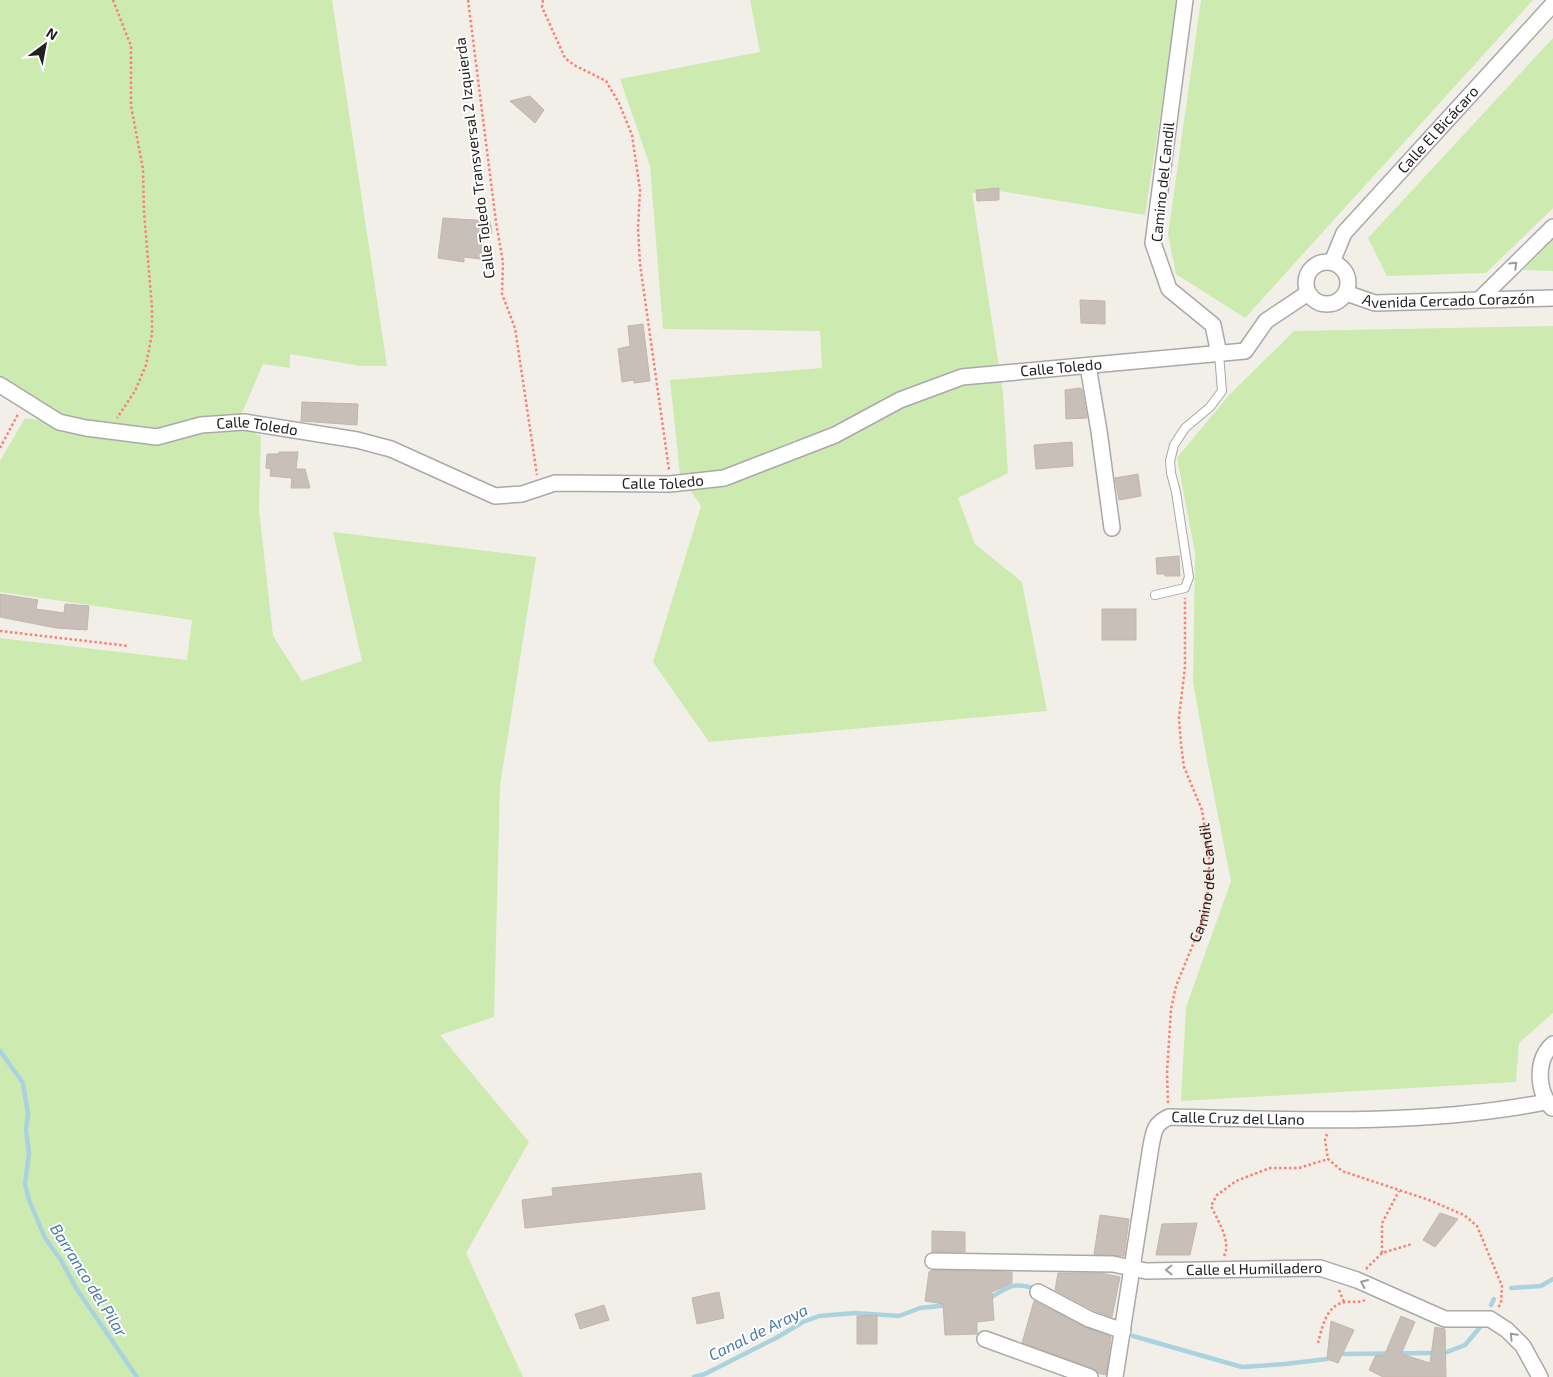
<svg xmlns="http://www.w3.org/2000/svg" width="1553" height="1377" font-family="'Exo 2',sans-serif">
<rect width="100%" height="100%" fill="#f2efe9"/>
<g fill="#cdebb0">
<polygon points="0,0 332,0 387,366 361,366 290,354 290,368 263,364 242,413 257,434 255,435 261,435 259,509 273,636 302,681 362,661 333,532 536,557 500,786 494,1017 440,1035 529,1142 466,1253 523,1377 0,1377 0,638 187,660 192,620 0,592 0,461 25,418 57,422 0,385"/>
<polygon points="750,0 1178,0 1145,215 999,191 972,193 1003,392 1008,473 958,498 975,544 1022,582 1047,711 709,742 653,662 701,506 680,475 670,380 822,368 820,331 663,329 650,166 620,79 760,52"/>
<polygon points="1201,0 1533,0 1245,318 1176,274 1168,235"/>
<polygon points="1553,38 1553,208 1486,273 1387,276 1368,238"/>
<polygon points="1553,240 1553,271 1523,270"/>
<polygon points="1553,326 1553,1013 1519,1043 1516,1082 1181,1101 1186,1007 1231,881 1207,760 1193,682 1195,553 1177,458 1229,395 1294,331"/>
</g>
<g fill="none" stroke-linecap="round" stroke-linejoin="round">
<g stroke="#aad3df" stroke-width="4.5">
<polyline points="0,1051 23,1083 28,1114 26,1130 29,1153 25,1184 29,1200 45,1238 61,1260 76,1288 137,1377"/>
<polyline points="1511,1288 1541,1286 1553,1279"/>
<path d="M 988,1299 C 1009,1287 1012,1281 1036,1289"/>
<polyline points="1491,1305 1494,1299"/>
<polyline points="1133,1336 1242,1367 1285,1364 1327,1359"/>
<polyline points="1447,1352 1465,1345 1481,1326"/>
<polyline points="1344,1354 1432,1353"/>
<polyline points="694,1377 705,1374 776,1338 803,1322 819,1316 855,1313 899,1316 920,1308 949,1305"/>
</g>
</g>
<g fill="#c7bfb8" stroke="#c4b6ab">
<polygon points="530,96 544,110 535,123 510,101"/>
<polygon points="999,188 999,200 977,201 976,190"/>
<polygon points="443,218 490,221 492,233 482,231 481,259 464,257 464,262 438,258"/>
<polygon points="1080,300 1105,301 1105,324 1081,323"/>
<polygon points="643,324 650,381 634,383 634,380 622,382 618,349 630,346 628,326"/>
<polygon points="1080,388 1082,389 1087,418 1066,419 1065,390"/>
<polygon points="302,402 358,404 357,425 301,421"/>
<polygon points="1072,442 1073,466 1036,469 1034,445"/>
<polygon points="279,452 298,452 296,469 305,469 310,488 291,488 292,478 270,476 271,469 266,468 267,454 279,454"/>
<polygon points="1138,474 1141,496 1119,500 1115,478"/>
<polygon points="1179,556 1180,576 1165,576 1165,574 1157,574 1156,558"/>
<polygon points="0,594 38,600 36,609 64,613 65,604 89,606 87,630 56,628 0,617"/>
<rect x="1102" y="609" width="34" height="31"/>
<polygon points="701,1173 705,1209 525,1228 522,1200 553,1196 552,1188"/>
<polygon points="1440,1213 1458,1219 1435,1247 1423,1240"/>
<polygon points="1100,1215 1129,1219 1124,1256 1094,1254"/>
<polygon points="1197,1223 1190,1255 1156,1255 1162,1224"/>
<polygon points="932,1231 965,1232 965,1252 932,1252"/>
<polygon points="932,1270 1012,1272 1012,1283 992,1292 994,1320 977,1322 977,1334 945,1335 943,1304 925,1301 929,1272"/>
<polygon points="1058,1273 1101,1273 1120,1277 1112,1317 1093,1310 1055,1290"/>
<polygon points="719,1292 724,1318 697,1324 692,1298"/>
<polygon points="1034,1301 1085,1327 1111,1337 1106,1375 1098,1373 1093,1368 1022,1343"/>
<polygon points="604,1305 609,1320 580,1329 575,1314"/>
<polygon points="877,1315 877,1344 857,1344 857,1316"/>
<polygon points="1401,1316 1415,1322 1401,1354 1430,1363 1435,1327 1445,1329 1446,1377 1383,1377 1369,1370 1376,1355 1384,1356"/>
<polygon points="1331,1321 1354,1330 1338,1363 1327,1359"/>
</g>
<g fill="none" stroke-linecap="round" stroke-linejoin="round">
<defs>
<polyline id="lane" points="1155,595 1185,588 1189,577 1176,492 1171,473 1170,461 1174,445 1185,428 1210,407 1222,391 1219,354"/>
<g id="street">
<polyline points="1185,0 1153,243 1169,289 1213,325 1219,354"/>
<path id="s2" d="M 1332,262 L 1344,233 L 1553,4"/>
<circle cx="1327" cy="283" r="21"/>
<path id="s3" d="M 1346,293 L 1375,303 L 1553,298"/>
<polyline points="1480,299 1553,227"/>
<polyline points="1088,366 1099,431 1112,528"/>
<path id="s4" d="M 0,385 L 59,422 L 86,428 L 157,437 L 201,425 L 244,422 L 357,440 L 391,449 L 495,496 L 522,494 L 555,483 L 670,484 L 724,478 L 835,435 L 900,400 L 962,377 L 1245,351 L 1266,321 L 1308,293"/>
<path d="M 1552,1108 C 1537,1091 1535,1060 1553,1044"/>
<path id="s5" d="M 933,1261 L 1113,1264 L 1146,1271 L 1320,1268 L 1357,1280 L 1445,1319 L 1490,1319 L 1507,1330 L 1523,1346 L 1540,1377"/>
<polyline points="1038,1292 1089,1319 1123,1331"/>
<polyline points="985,1339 1090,1377"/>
<path id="s6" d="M 1115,1377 L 1151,1146 C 1154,1131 1154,1124 1169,1117 C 1294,1120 1423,1126 1546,1102"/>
</g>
</defs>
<use href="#lane" stroke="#a9a9a9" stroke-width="10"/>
<use href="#street" stroke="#a9a9a9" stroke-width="18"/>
<g stroke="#fa8072" stroke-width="2.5" stroke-dasharray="2.5 2.5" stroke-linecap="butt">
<polyline points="113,0 131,46 131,106 143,169 144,212 152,308 152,334 146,365 135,391 117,418"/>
<polyline points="468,0 496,222 503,262 502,294 515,328 537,475"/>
<polyline points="543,0 542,7 565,58 574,65 606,81 619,103 632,135 640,190 638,228 640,264 669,470"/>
<polyline points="0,448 18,414"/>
<polyline points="0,631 129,646"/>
<path id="s1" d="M 1168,1103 L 1167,1073 L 1171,1009 L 1176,986 L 1203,920 L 1209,885 L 1209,856 L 1202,810 L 1184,767 L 1181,744 L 1179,717 L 1185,667 L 1185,598"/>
<polyline points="1327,1134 1325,1140 1328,1159 1342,1171 1429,1200 1464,1215 1477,1226 1502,1286 1501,1303 1498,1308"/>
<polyline points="1382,1253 1382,1223 1399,1191"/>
<path d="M 1224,1256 C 1232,1242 1217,1219 1211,1206 L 1217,1195 L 1236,1181 L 1270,1168 L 1299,1168 L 1328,1159"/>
<polyline points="1366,1269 1382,1253 1412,1244"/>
<polyline points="1339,1290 1344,1302"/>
<path d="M 1318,1343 C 1322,1328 1326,1305 1345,1302 C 1352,1301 1359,1303 1365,1300"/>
</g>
<use href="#lane" stroke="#fff" stroke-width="8"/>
<use href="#street" stroke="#fff" stroke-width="15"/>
</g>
<defs><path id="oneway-chevron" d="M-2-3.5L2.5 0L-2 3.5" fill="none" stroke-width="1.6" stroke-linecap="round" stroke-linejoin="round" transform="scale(1.25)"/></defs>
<g stroke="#9c9c9c">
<use href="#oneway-chevron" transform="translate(1514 265) rotate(-44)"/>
<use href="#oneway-chevron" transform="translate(1169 1270) rotate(179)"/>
<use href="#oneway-chevron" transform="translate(1364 1283) rotate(-156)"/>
<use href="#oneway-chevron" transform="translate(1513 1336) rotate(-134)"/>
</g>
<g text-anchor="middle" stroke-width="4" stroke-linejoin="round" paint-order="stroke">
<g font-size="15" fill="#222" stroke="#fff">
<text dy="5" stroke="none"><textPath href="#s2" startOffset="171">Calle El Bicácaro</textPath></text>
<text transform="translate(475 158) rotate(-97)" y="5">Calle Toledo Transversal 2 Izquierda</text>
<text transform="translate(1163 182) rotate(-84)" y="5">Camino del Candil</text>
<text dy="5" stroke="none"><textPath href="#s3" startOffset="104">Avenida Cercado Corazón</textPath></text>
<text dy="5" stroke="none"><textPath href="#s4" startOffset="1111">Calle Toledo</textPath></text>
<text dy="5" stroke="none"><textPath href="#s4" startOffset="271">Calle Toledo</textPath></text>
<text dy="5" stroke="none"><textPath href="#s4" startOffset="691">Calle Toledo</textPath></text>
<text dy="5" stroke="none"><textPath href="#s1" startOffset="226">Camino del Candil</textPath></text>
<text dy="5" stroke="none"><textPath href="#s6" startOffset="339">Calle Cruz del Llano</textPath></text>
<text dy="5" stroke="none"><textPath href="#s5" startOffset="322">Calle el Humilladero</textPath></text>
</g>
<g font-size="16" font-style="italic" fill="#4a7aab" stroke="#fff">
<text transform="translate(89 1280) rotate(58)" y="6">Barranco del Pilar</text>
<text transform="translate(758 1332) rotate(-26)" y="6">Canal de Araya</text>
</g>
</g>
<g transform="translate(45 45) rotate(32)" stroke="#ffffff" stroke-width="4" paint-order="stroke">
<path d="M0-4L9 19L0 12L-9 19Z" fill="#222222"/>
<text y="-8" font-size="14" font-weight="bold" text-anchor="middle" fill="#222222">N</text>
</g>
</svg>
